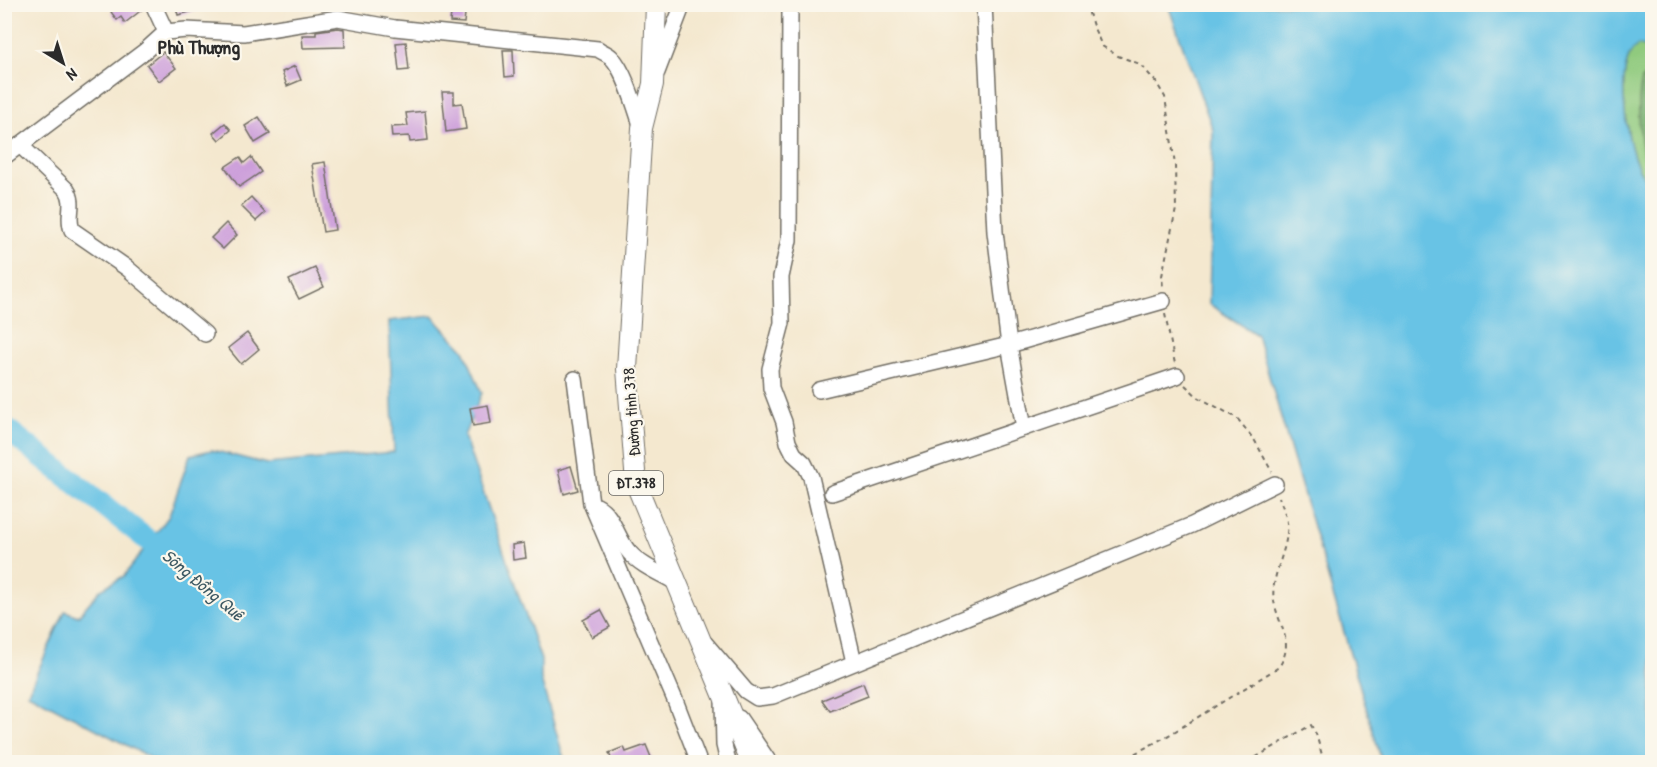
<svg xmlns="http://www.w3.org/2000/svg" width="1657" height="767" font-family="'Patrick Hand',sans-serif">
<rect width="100%" height="100%" fill="#fbf7ec"/>
<filter id="ink" filterUnits="userSpaceOnUse"><feTurbulence type="fractalNoise" baseFrequency=".0167" numOctaves="2"/><feDisplacementMap in="SourceGraphic" scale="12" xChannelSelector="R" yChannelSelector="G"/><feConvolveMatrix kernelMatrix="1 2 1 2 8 2 1 2 1" color-interpolation-filters="sRGB"/></filter>
<filter id="wash" filterUnits="userSpaceOnUse"><feTurbulence type="fractalNoise" baseFrequency=".008" numOctaves="4" result="noise"/><feDisplacementMap in="SourceGraphic" scale="24" xChannelSelector="R" yChannelSelector="G"/><feGaussianBlur stdDeviation="1.35" result="paint"/><feColorMatrix in="noise" values="0 0 0 0 0 0 0 0 0 0 0 0 0 0 0 0 0 1.4 0 .05"/><feComposite in="paint" operator="in"/></filter>
<g filter="url(#wash)">
<rect width="100%" height="100%" fill="#f4e8cf"/>
<path fill="#90ca7e" stroke="#5e7a54" stroke-width="1.5" d="M 1638,45 L 1652,49 L 1652,74 L 1649,74 L 1648,166 L 1652,172 L 1652,186 C 1647,180 1641,175 1638,167 C 1626,143 1613,62 1638,45 Z"/>
<path fill="#74ae6d" stroke="#506c4c" stroke-width="1.5" d="M 1649,74 L 1652,74 L 1652,148 L 1649,151 L 1652,156 L 1652,172 C 1638,152 1636,103 1642,79 Z"/>
<g fill="#67c3e5" stroke="#497788" stroke-width="1.5">
<path d="M 1168,5 L 1652,5 L 1652,49 L 1638,45 C 1613,62 1626,143 1638,167 C 1641,175 1647,180 1652,186 L 1652,762 L 1382,762 L 1257,335 L 1209,304 L 1213,130 Z"/>
<polygon points="432,316 464,350 482,393 464,436 541,660 541,680 565,762 158,762 28,693 65,611 78,616 101,589 124,576 169,516 190,455 212,450 267,464 394,452 389,321"/>
</g>
<g fill="none" stroke-linecap="round" stroke-linejoin="round">
<polyline stroke="#67c3e5" stroke-width="22" points="4,427 173,560"/>
</g>
<g id="blocks">
<g fill="#cc9eda">
<polygon points="121,4 143,4 144,8 125,23 121,17 117,20 111,12"/>
<polygon points="175,4 205,4 205,8 178,15"/>
<polygon points="452,4 466,4 464,23 450,22"/>
<polygon points="338,28 344,29 345,47 303,48 302,35 316,35 316,31"/>
<polygon points="406,42 409,70 399,71 396,43"/>
<polygon points="503,50 513,50 514,76 505,77"/>
<polygon points="163,52 176,68 159,81 147,65"/>
<polygon points="295,66 301,80 287,86 282,72"/>
<polygon points="442,92 454,92 454,104 462,103 466,129 446,132"/>
<polygon points="425,111 428,140 410,142 409,136 392,137 391,127 408,126 406,113"/>
<polygon points="259,117 270,134 255,143 245,126"/>
<polygon points="225,123 231,130 219,140 213,133"/>
<polygon points="240,157 244,163 251,157 261,172 239,187 225,167"/>
<polygon points="325,162 335,230 323,232 312,164"/>
<polygon points="251,197 265,213 256,221 241,206"/>
<polygon points="226,223 237,235 223,249 211,238"/>
<polygon points="315,268 324,287 299,299 289,280"/>
<polygon points="247,333 259,349 241,364 228,348"/>
<polygon points="488,405 491,423 473,426 470,408"/>
<polygon points="571,466 578,490 564,494 558,470"/>
<polygon points="524,543 526,558 513,560 512,545"/>
<polygon points="601,610 610,627 592,637 583,620"/>
<polygon points="863,683 868,696 830,711 822,700"/>
<polygon points="646,745 653,762 601,762 611,758 609,753 624,747 626,752"/>
</g>
</g>
</g>
<g filter="url(#ink)">
<use href="#blocks" fill-opacity="0" stroke="#716d64" stroke-width="1.5"/>
<g fill="none" stroke-linecap="round" stroke-linejoin="round">
<defs>
<g id="minor">
<polyline points="153,4 166,32"/>
<polyline points="790,4 789,240 781,277 782,323 770,369 771,388 784,422 788,442 794,454 804,463 811,477 854,662"/>
<polyline points="984,4 995,232 1009,345 1024,428"/>
<polyline points="657,72 683,4"/>
<path d="M 20,145 L 67,190 C 76,204 66,216 72,230 L 127,268 L 205,334"/>
<path d="M 4,157 L 145,51 L 166,32 L 186,30 L 244,33 L 338,18 L 395,28 L 598,49 C 602,52 608,54 611,57 C 625,70 636,110 642,128"/>
<polyline points="575,379 591,503 675,700 699,762"/>
<polyline points="819,390 1009,345 1163,301"/>
<polyline points="832,493 1177,376"/>
<path d="M 597,506 C 613,514 617,539 629,552 C 641,566 662,574 677,583"/>
<polyline points="705,643 746,691 757,698 773,696 1192,525 1275,484"/>
<polyline points="723,700 724,745 728,762"/>
<polyline points="739,718 769,762"/>
</g>
<polyline id="major" points="656,4 653,84 642,128 627,369 636,484 751,762"/>
</defs>
<use href="#minor" stroke="#716d64" stroke-width="18"/>
<use href="#major" stroke="#716d64" stroke-width="22"/>
<g stroke="#716d64" stroke-width="2" stroke-dasharray="4.5 4.5" stroke-linecap="butt">
<polyline points="1086,4 1093,26 1102,46 1118,56 1140,64 1156,82 1165,97 1175,165 1176,209 1162,276 1163,288"/>
<polyline points="1165,314 1175,364"/>
<polyline points="1185,385 1198,397 1237,418 1255,441 1272,472"/>
<path d="M 1119,762 L 1169,735 L 1279,667 C 1295,641 1279,628 1274,601 C 1270,579 1285,555 1287,533 C 1289,521 1283,508 1279,497"/>
<polyline points="1248,762 1311,725 1316,734 1324,762"/>
</g>
<use href="#minor" stroke="#fff" stroke-width="15"/>
<use href="#major" stroke="#fff" stroke-width="20"/>
</g>
</g>
<g text-anchor="middle" stroke-width="4.5" stroke-linejoin="round" paint-order="stroke">
<rect fill="#fbf7ec" stroke="#696865" stroke-width="1.5" x="609" y="471" width="54" height="24" rx="4.5"/>
<g font-size="15" font-weight="bold" fill="#2b2b2b">
<text x="636" y="488">ĐT.378</text>
</g>
<g font-size="16" fill="#2b2b2b" stroke="#fbf7ec">
<text transform="translate(631 412) rotate(-94)" y="6">Đường tỉnh 378</text>
</g>
<g font-size="18" font-style="italic" fill="#3d5963" stroke="#fbf7ec">
<text transform="translate(203 585) rotate(40)" y="6">Sông Đồng Quê</text>
</g>
<g font-size="20" font-weight="bold" fill="#2b2b2b" stroke="#fbf7ec">
<text x="199" y="54">Phù Thượng</text>
</g>
</g>
<rect width="1657" height="767" fill="none" stroke="#fbf7ec" stroke-width="24"/>
<g transform="translate(63 63) rotate(142)" stroke="#fbf7ec" stroke-width="4.5" paint-order="stroke">
<path d="M0-4.5L10 22L0 15L-10 22Z" fill="#2b2b2b"/>
<text y="-9" font-size="16" font-weight="bold" text-anchor="middle" fill="#2b2b2b">N</text>
</g>
</svg>
